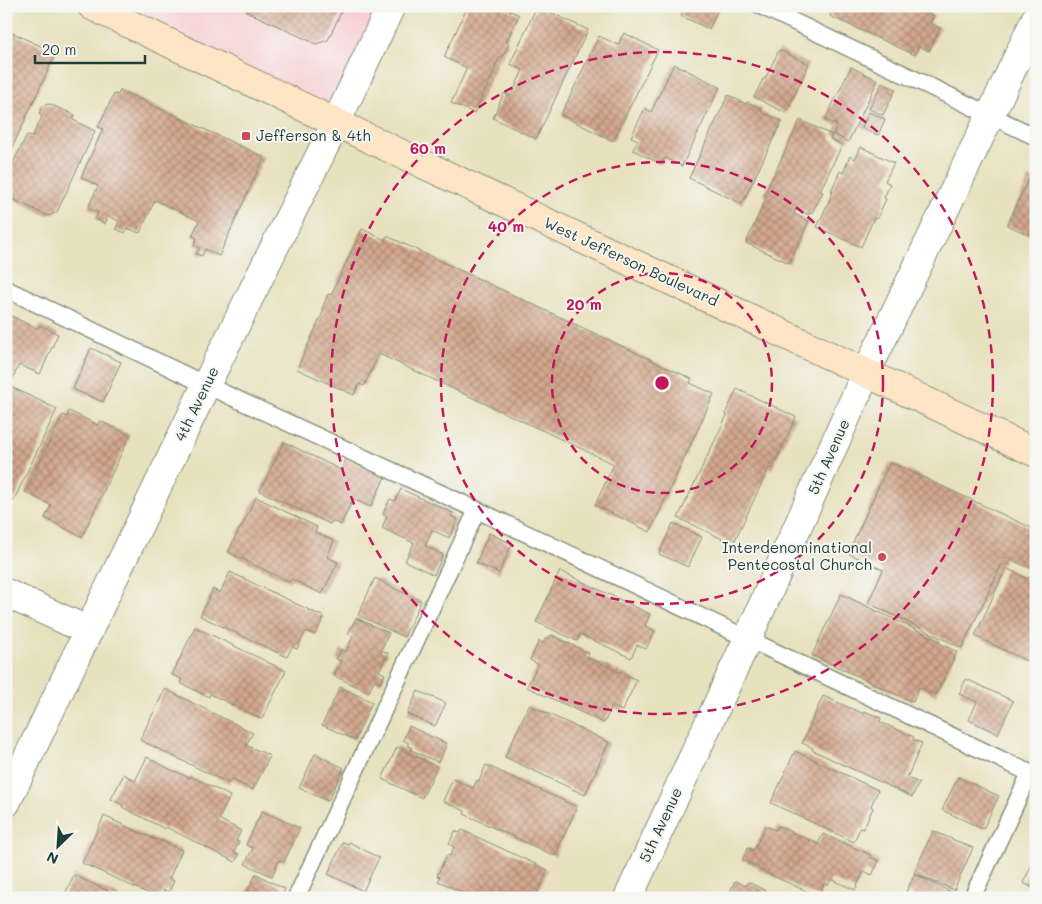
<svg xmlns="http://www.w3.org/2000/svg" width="1042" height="904" font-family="Mali,sans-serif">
<defs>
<pattern id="building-cross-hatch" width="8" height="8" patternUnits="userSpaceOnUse" patternTransform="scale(1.25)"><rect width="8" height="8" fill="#d3a78d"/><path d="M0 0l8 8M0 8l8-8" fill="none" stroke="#ab8974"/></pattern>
</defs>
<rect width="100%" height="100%" fill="#f6f6f2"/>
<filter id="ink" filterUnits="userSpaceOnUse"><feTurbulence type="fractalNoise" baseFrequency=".02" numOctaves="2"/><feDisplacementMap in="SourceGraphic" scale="10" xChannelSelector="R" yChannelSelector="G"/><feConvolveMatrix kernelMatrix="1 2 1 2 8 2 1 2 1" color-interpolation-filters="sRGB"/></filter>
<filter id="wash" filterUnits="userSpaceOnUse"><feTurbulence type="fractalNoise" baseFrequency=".0096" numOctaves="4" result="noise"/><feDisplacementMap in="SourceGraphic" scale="20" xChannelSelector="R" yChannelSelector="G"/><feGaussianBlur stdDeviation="1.12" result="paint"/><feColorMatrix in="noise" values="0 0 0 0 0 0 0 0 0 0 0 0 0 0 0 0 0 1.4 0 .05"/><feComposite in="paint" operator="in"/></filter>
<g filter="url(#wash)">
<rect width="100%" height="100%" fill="#e8e1be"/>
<polygon fill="#f7cfd1" points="92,6 391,6 336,123"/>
<g id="blocks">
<g fill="url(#building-cross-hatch)">
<polygon points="248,6 344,6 328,40 316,44 246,11"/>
<polygon points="468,6 499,6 519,15 506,42 509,44 502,58 500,57 495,67 496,68 474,113 451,103 467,68 444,57"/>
<polygon points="537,6 588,30 536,139 493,118 504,93 511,96 523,70 510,64"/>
<polygon points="685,6 720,6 709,29 681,16"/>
<polygon points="834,6 914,6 934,16 930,23 940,28 929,51 919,46 915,55 830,16"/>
<polygon points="6,30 56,53 6,161"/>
<polygon points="624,33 658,50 613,141 561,115 599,36 618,45"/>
<polygon points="779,50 809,64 786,113 754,97 763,79 765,79"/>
<polygon points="674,64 720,87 682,166 665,158 661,164 633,150 638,140 631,137 645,108 651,112"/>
<polygon points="851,67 878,80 848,142 833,134 837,125 825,120"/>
<polygon points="882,83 896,89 883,115 869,109"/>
<polygon points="120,90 264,157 219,256 205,249 202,256 196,254 200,248 194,245 197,238 192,236 199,221 155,200 140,233 127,228 125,233 116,229 119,221 108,216 105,224 95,219 98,213 88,208 98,186 81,177 103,129 98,127 114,94 118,95"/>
<polygon points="728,95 746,104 747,102 762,109 761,112 782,121 742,204 689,178"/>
<polygon points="49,104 75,115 73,120 95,131 57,212 48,216 6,196 6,177 27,135 32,137 42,117 39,114 41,109 42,106"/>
<polygon points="869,112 885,119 878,135 862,128"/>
<polygon points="800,120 832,135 830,139 842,145 820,191 823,192 812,213 810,212 809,215 796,209 794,214 809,221 789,263 746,243 767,196 764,195"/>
<polygon points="861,147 894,163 885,181 890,184 884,198 886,199 877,219 874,218 861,247 817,227 833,192 831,191 840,171 843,173 850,156 855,159"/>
<polygon points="1029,178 1036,181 1036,238 1007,225"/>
<polygon points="362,229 385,240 387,236 692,379 690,383 714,394 650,532 595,505 614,464 379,354 364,386 359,384 354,395 297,369 324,310 322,309 328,294 331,295"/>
<polygon points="11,316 38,329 40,325 58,334 40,374 19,365 9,386 57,409 13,502 6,499 6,327"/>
<polygon points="91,348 121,362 103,402 73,389"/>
<polygon points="737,389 796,417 772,469 769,468 733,544 678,518 727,415 725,414"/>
<polygon points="69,411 98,425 100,421 130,435 82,537 45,518 51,505 25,492 63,415 67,417"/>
<polygon points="284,442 341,470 346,459 385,477 371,507 353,499 341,525 332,521 330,524 260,491"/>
<polygon points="890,462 1036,530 1036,571 1005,557 962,648 868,603 883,570 848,553"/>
<polygon points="401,489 453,513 451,516 458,519 449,538 432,530 425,546 443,555 434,575 405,561 414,543 382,528 387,516 383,514 390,499 395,501"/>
<polygon points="256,497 317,527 315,532 334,541 327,557 338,562 322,594 291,579 289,582 228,552 240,528 241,528"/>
<polygon points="673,523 702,537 688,567 659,554"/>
<polygon points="489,533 512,544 499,573 476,563"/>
<polygon points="1006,568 1028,579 1029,577 1036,579 1036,653 1031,663 975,636"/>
<polygon points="560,571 650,614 645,626 655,631 646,649 637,645 631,658 580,634 577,641 536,622"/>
<polygon points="230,572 324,617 315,635 306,631 297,649 292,647 287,657 200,616 213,589 220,593"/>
<polygon points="375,578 385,583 385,584 421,601 404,637 358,615"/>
<polygon points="841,594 940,641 939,643 957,652 936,695 919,687 913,702 812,655"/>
<polygon points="356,618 389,633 381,650 388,653 379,671 385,674 381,683 374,680 369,692 334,676 341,661 336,659 341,649 346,652 353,636 348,634"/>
<polygon points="195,627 286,671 262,719 210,694 209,697 180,683 182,679 172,675"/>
<polygon points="551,635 589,653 587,657 637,680 622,711 612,706 604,723 527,687 538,664 530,660 539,641 543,643 546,638 548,639"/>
<polygon points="966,679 1013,701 998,734 969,720 977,702 959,694"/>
<polygon points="340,687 372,702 355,740 322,725"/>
<polygon points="165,689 253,733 246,745 270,756 253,790 231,779 228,783 140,740"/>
<polygon points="418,691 446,703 435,726 407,714"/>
<polygon points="823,696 864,714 864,711 881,718 880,722 914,737 913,740 922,743 907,778 919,783 912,797 812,750 813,748 802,743"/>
<polygon points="529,705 609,742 585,795 505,757"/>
<polygon points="409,726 447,744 438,762 411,750 412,748 407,745 409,743 403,740"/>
<polygon points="397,747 437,767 422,798 382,779"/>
<polygon points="795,751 878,790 871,806 873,808 863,829 860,828 854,842 771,803"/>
<polygon points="315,754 344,768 328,801 299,788"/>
<polygon points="147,757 175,772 175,771 189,778 190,776 230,796 219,819 241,831 236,841 239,842 234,852 239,855 235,862 166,827 165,829 122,807 123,805 111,799 124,774 135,781"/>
<polygon points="486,765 577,807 555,856 464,814 465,811 443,801 453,779 473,788 477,780 479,781"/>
<polygon points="958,777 999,796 983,829 942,810"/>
<polygon points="262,811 300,828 284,862 279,860 272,876 245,864 253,848 246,845"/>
<polygon points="104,816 156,840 157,839 182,850 169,879 174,881 169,892 164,890 160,898 158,898 82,863"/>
<polygon points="765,826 776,830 778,826 818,844 823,834 871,855 870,857 879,861 872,875 864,871 855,890 831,879 828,885 824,884 819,897 758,869 759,867 742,860 748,848 754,850"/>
<polygon points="462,830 548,870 535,898 475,898 438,881 440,877 437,876 447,855 450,856 454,847 449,844 455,831 460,833"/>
<polygon points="933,831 973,848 954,890 914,873"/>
<polygon points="343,842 348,844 349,842 379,858 363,891 328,874"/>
<polygon points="1034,861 1036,862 1036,889 1023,883"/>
<polygon points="256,874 285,889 281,898 244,898"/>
<polygon points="915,874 953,893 951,898 914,898 915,896 906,892"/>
<polygon points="74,875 123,898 63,898"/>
<polygon points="735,881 746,886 748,882 781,898 727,898"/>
</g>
</g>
</g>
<g filter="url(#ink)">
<use href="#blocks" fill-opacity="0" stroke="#848f79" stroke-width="1"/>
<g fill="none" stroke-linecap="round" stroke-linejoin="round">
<defs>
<g id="lane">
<polyline points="761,6 1036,137"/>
<polyline points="6,289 206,385 477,510 1036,776"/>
<polyline points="296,898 477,510"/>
<polyline points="972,898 1030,773"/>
</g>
<g id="street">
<polyline points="6,593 89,631"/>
<polyline points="6,803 206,385 336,123 391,6"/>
<polyline points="628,898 748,638 866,373 990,116 1036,18"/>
</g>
<polyline id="secondary" points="92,6 389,148 1036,453"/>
</defs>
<use href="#lane" stroke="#848f79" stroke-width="19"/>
<use href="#street" stroke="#848f79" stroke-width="30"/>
<use href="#secondary" stroke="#848f79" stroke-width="30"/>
<use href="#lane" stroke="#fff" stroke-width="16"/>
<use href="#street" stroke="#fff" stroke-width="28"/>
<use href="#secondary" stroke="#fde5c5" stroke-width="28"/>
</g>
</g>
<g fill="none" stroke="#c2185b" stroke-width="2.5" stroke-dasharray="9 6">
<circle cx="662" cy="383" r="110"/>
<circle cx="662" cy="383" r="221"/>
<circle cx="662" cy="383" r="331"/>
</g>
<g fill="#d1495b" stroke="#f6f6f2" stroke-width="2">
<rect x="241" y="131" width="10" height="10" rx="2.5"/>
<circle cx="882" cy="557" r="5"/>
</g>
<g text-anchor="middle" stroke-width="4" stroke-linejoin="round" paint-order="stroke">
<g font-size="15" fill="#1f3d34" stroke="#f6f6f2" text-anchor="start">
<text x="256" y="141">Jefferson &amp; 4th</text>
<text x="872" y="553" text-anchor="end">Interdenominational<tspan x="872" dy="17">Pentecostal Church</tspan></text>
</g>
<g font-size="15" fill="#1f3d34" stroke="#f6f6f2">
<text transform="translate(631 262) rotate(25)" y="5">West Jefferson Boulevard</text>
<text transform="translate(197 404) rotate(-64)" y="5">4th Avenue</text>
<text transform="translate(829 457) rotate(-66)" y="5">5th Avenue</text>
<text transform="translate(661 825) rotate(-65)" y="5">5th Avenue</text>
</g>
</g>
<circle cx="662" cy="383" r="8" fill="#c2185b" stroke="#f6f6f2" stroke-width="2.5"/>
<g font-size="15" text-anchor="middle" font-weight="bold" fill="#c2185b" stroke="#f6f6f2" stroke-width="4" stroke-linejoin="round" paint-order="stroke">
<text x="428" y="154">60 m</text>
<text x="506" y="232">40 m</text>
<text x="584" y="310">20 m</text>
</g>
<rect width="1042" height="904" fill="none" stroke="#f6f6f2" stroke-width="25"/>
<g transform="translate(58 846) rotate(205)" stroke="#f6f6f2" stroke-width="4" paint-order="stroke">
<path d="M0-4L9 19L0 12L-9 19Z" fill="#1f3d34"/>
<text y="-8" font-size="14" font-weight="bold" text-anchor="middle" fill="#1f3d34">N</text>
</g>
<path d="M35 55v8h110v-8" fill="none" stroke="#1f3d34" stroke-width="2.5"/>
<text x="42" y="55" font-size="15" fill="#1f3d34" stroke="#f6f6f2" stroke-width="4" paint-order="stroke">20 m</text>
</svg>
